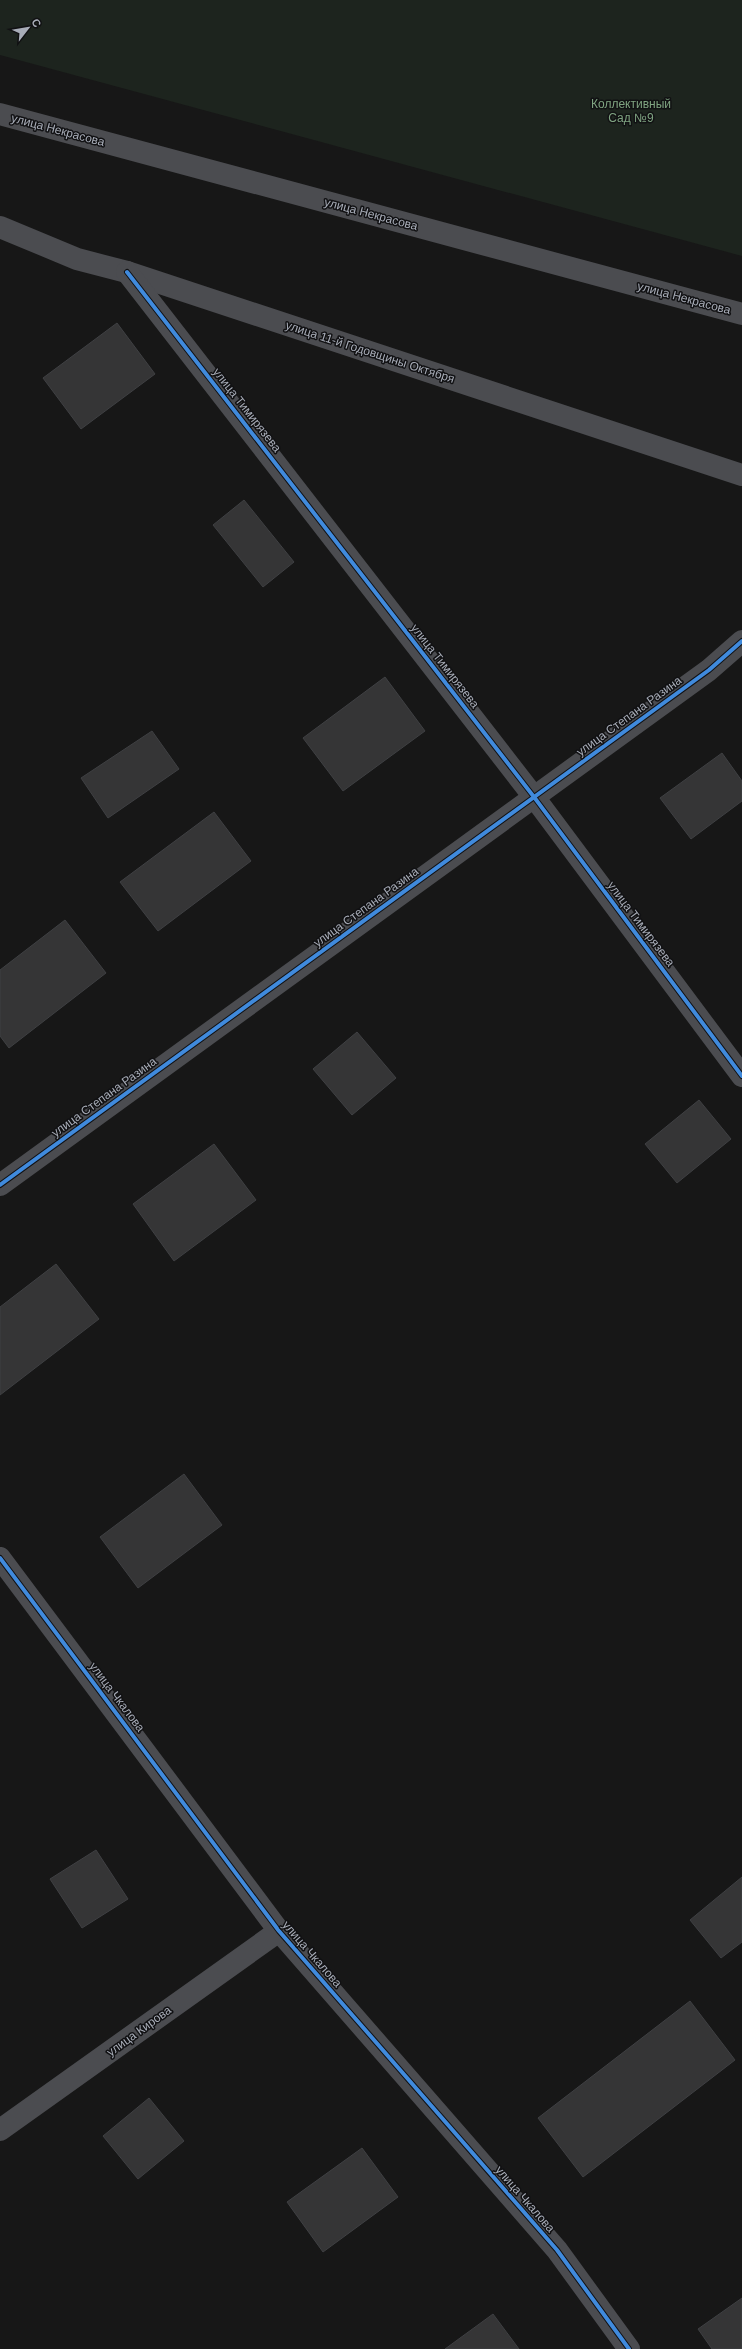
<svg xmlns="http://www.w3.org/2000/svg" width="742" height="2349" font-family="Arial,sans-serif">
<rect width="100%" height="100%" fill="#171717"/>
<polygon fill="#1d241e" points="0,0 742,0 742,256 0,55"/>
<g fill="#353536" stroke="#3f4043">
<polygon points="117,323 155,374 81,429 43,378"/>
<polygon points="244,500 294,562 263,587 213,525"/>
<polygon points="385,677 425,731 343,791 303,738"/>
<polygon points="152,731 179,769 108,818 81,778"/>
<polygon points="722,753 742,781 742,801 691,839 660,798"/>
<polygon points="214,812 251,861 158,931 120,882"/>
<polygon points="65,920 106,973 9,1048 0,1036 0,970"/>
<polygon points="357,1032 396,1078 352,1115 313,1069"/>
<polygon points="699,1100 731,1139 677,1183 645,1144"/>
<polygon points="214,1144 256,1200 174,1261 133,1204"/>
<polygon points="56,1264 99,1319 0,1395 0,1307"/>
<polygon points="184,1474 222,1525 138,1588 100,1537"/>
<polygon points="96,1850 128,1899 82,1928 50,1879"/>
<polygon points="742,1877 742,1942 721,1958 690,1920"/>
<polygon points="690,2001 735,2060 583,2177 538,2118"/>
<polygon points="149,2098 184,2141 138,2179 103,2136"/>
<polygon points="362,2148 398,2197 323,2252 287,2202"/>
<polygon points="742,2298 742,2349 712,2349 698,2329"/>
<polygon points="493,2314 519,2349 445,2349"/>
</g>
<g fill="none" stroke-linecap="round" stroke-linejoin="round">
<g stroke="#4b4c50" stroke-width="22">
<polyline points="0,114 742,314"/>
<polyline points="0,227 77,259 127,272 742,475"/>
<polyline points="127,272 534,797 742,1076"/>
<polyline points="0,1185 709,670 742,641"/>
<polyline points="0,1558 279,1931 557,2250 629,2349"/>
<polyline points="0,2130 279,1931"/>
</g>
<defs>
<g id="cycleway">
<polyline points="127,272 534,797 742,1076"/>
<polyline points="0,1185 709,670 742,641"/>
<polyline points="0,1558 279,1931 557,2250 629,2349"/>
</g>
</defs>
<use href="#cycleway" stroke="#111113" stroke-width="6"/>
<use href="#cycleway" stroke="#408adc" stroke-width="4"/>
</g>
<g text-anchor="middle" stroke-width="3" stroke-linejoin="round" paint-order="stroke">
<g font-size="12" fill="#7fa381" stroke="#111113">
<text x="631" y="108">Коллективный<tspan x="631" dy="14">Сад №9</tspan></text>
</g>
<g font-size="12" fill="#a8adb8" stroke="#111113">
<text transform="translate(58 130) rotate(15)" y="4">улица Некрасова</text>
<text transform="translate(371 214) rotate(15)" y="4">улица Некрасова</text>
<text transform="translate(684 298) rotate(15)" y="4">улица Некрасова</text>
<text transform="translate(370 352) rotate(18)" y="4">улица 11-й Годовщины Октября</text>
<text transform="translate(247 410) rotate(52)" y="4">улица Тимирязева</text>
<text transform="translate(445 666) rotate(52)" y="4">улица Тимирязева</text>
<text transform="translate(629 716) rotate(-36)" y="4">улица Степана Разина</text>
<text transform="translate(366 907) rotate(-36)" y="4">улица Степана Разина</text>
<text transform="translate(641 924) rotate(53)" y="4">улица Тимирязева</text>
<text transform="translate(104 1097) rotate(-36)" y="4">улица Степана Разина</text>
<text transform="translate(117 1697) rotate(53)" y="4">улица Чкалова</text>
<text transform="translate(312 1954) rotate(49)" y="4">улица Чкалова</text>
<text transform="translate(139 2031) rotate(-36)" y="4">улица Кирова</text>
<text transform="translate(525 2199) rotate(49)" y="4">улица Чкалова</text>
</g>
</g>
<g transform="translate(28 28) rotate(59)" stroke="#111113" stroke-width="3" paint-order="stroke">
<path d="M0-3L7 15L0 10L-7 15Z" fill="#a8adb8"/>
<text y="-6" font-size="11" font-weight="bold" text-anchor="middle" fill="#a8adb8">С</text>
</g>
</svg>
